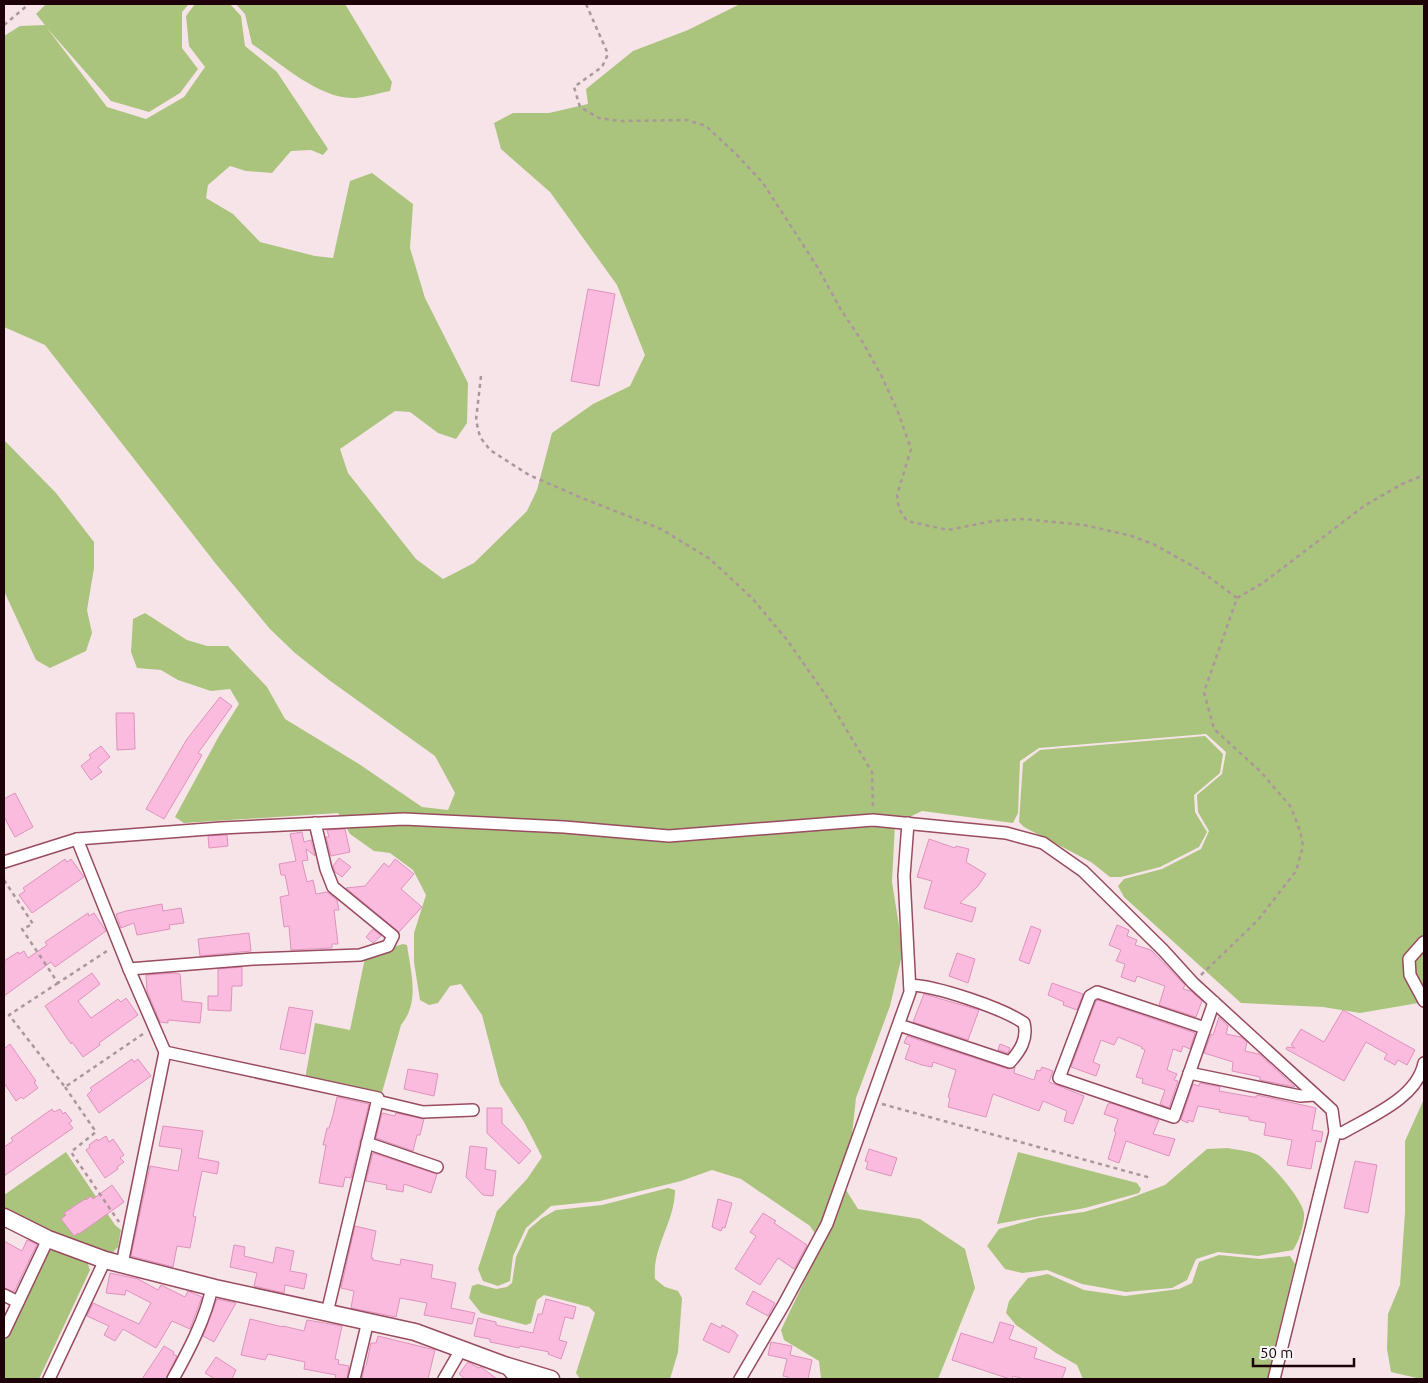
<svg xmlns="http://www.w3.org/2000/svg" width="1428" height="1383" font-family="Ubuntu,sans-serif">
<rect width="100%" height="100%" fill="#f7e4e8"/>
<g fill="#aac47d">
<polygon points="46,4 189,4 182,12 182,48 198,69 180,93 149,112 111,101 47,28 107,107 146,119 184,97 205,67 189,46 186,16 195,4 230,4 241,16 245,46 277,72 328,149 323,155 311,150 291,151 272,173 246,171 230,166 208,185 206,198 233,214 260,242 315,256 333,258 350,181 372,173 413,204 410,248 425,298 468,383 467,423 456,439 438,433 410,412 395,411 340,449 348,473 416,559 443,579 474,563 527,511 537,490 552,433 593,404 630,386 645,355 617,285 550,192 501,149 494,123 513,113 549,113 588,104 586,89 633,51 688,30 740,4 1424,4 1424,1002 1360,1013 1323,1007 1241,1003 1124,897 1118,886 1124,879 1162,869 1201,849 1209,831 1198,812 1197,795 1222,774 1226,752 1206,734 1039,748 1020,761 1018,813 1013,823 922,811 895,824 892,882 903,951 890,1006 856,1098 846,1190 858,1209 920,1219 965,1249 975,1288 938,1379 821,1379 819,1361 784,1340 781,1330 822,1244 810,1226 741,1179 712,1170 681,1181 600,1201 551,1206 526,1228 513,1256 510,1281 498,1286 483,1281 478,1269 497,1211 527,1179 542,1157 524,1122 500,1084 482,1015 461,984 450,986 438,1003 429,1005 420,1000 414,962 414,933 426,895 413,870 390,853 374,851 350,834 338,813 184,823 175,817 219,736 239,704 230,689 211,691 178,680 161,670 137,668 131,652 133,619 145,613 187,640 207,646 228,646 267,687 285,719 359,764 422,807 448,810 455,793 435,756 329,680 295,653 270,629 216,564 45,345 4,327 4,36 20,26 45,25 36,14"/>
<path d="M 236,4 L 345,4 L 392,82 L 390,91 C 379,93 367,97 355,98 C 320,100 280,63 252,44 L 245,14 Z"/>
<polygon points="4,440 56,493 94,542 94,568 87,610 92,633 86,651 50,668 36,660 4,591"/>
<polygon points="1205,736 1223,754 1220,773 1194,795 1195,812 1207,832 1199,847 1160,867 1121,877 1110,877 1091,862 1024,827 1019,822 1023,763 1040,750"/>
<path d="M 403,944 L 407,945 C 411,973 420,1002 401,1025 L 381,1096 L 305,1079 L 315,1023 L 350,1030 L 365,958 L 368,955 Z"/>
<polygon points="1424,1099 1424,1379 1421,1379 1391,1372 1387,1349 1388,1314 1400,1285 1405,1213 1405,1141"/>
<path d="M 1228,1148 C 1237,1150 1251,1151 1258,1155 C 1271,1163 1302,1199 1304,1213 C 1305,1223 1299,1242 1293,1250 L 1258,1256 L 1218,1252 L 1196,1259 L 1187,1280 L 1172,1288 L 1126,1292 L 1082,1284 L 1047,1270 L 1022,1273 L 1005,1269 L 987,1246 L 999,1229 L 1039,1218 L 1084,1212 L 1128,1199 L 1165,1185 L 1207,1149 Z"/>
<polygon points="66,1152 115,1225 121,1230 118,1247 112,1253 28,1223 4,1208 4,1195"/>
<polygon points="1018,1152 1137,1183 1141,1189 1139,1193 1085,1208 997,1224"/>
<path d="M 668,1188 L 675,1190 C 675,1222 652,1247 655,1279 L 665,1287 L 678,1291 L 682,1298 L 678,1352 L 670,1379 L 580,1379 L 576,1373 L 595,1313 L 589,1307 L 544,1295 L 537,1300 L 531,1323 L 526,1325 L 481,1313 L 469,1298 L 472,1286 L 478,1284 L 496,1289 L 507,1287 L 512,1283 L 516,1257 L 529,1229 L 542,1218 L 556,1210 L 602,1205 Z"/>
<polygon points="47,1249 87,1261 90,1270 39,1379 4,1379 4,1337"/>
<polygon points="1219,1255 1261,1259 1290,1256 1295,1264 1267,1379 1083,1379 1077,1365 1056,1353 1016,1325 1006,1313 1009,1301 1028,1278 1048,1274 1084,1290 1125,1296 1179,1289 1192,1283 1199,1262"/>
</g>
<g fill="#fbbbde" stroke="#de92bd">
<polygon points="588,289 615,294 599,386 571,381"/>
<polygon points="220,697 232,706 198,753 202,755 164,819 146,809 187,739"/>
<polygon points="116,713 134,713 135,749 117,750"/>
<polygon points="101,746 110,757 98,767 102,772 91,780 81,766 91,758 89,755"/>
<polygon points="15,793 33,827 15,837 4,817 4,799"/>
<polygon points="345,829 350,852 331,856 326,837 329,837 327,830"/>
<polygon points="302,832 304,842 311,840 315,856 306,849 308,860 302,861 307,882 313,880 316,894 327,892 337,900 339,910 334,910 338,944 332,944 332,948 291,950 289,926 284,927 280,897 289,895 285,875 281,875 279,864 296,861 290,834"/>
<polygon points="227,835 228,846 209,848 208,836"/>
<polygon points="929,839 955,848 956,846 969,849 966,862 986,874 978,886 960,903 976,908 972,922 924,908 932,881 917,877"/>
<polygon points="339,858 351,867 342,877 335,872 333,866"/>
<polygon points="65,859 67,862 71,859 84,877 32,913 19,895 25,891 23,888"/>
<polygon points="395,859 414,874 401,889 422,907 399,932 346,888 365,886 384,863 389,867"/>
<polygon points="162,904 163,911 181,908 184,923 169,925 170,929 137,935 134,923 121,928 116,914 126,911"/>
<polygon points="88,913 89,916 94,913 106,931 55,967 51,962 4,996 4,961 18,952 19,954 24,951 28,958 47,945 45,942"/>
<polygon points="1117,925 1129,930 1127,936 1137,940 1135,945 1151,950 1185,985 1183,989 1191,991 1202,1001 1196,1017 1159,1005 1165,986 1137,976 1135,982 1121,977 1125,964 1116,961 1121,950 1109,945"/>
<polygon points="1031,926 1041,930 1029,964 1019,960"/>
<polygon points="373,929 381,936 373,943 366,937"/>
<polygon points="249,933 251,951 200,956 198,939"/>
<polygon points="957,953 975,959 968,983 949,976"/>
<polygon points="242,967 242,986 232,986 231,1011 208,1010 208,996 218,996 218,969"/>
<polygon points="92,973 100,984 78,1001 91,1018 118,999 121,1002 126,998 138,1015 99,1043 100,1045 83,1057 72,1042 71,1044 45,1006"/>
<polygon points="175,973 180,974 182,1001 202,1003 200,1023 168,1020 168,1023 160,1022 147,991 146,975"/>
<polygon points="1052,983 1083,994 1077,1010 1063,1005 1064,1002 1048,995"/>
<polygon points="924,994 979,1010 968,1040 913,1022"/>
<polygon points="1098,1000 1195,1033 1190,1049 1183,1046 1181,1052 1173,1049 1167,1070 1177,1074 1174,1080 1178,1081 1169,1108 1160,1104 1165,1090 1142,1083 1143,1079 1136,1077 1145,1050 1141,1048 1142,1047 1118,1037 1114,1045 1101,1040 1093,1062 1100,1065 1096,1076 1071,1067 1096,1001"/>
<polygon points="289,1007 313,1011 305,1054 280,1049"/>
<polygon points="1343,1010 1415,1050 1407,1065 1398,1060 1395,1065 1384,1059 1387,1054 1366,1042 1344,1081 1286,1049 1287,1047 1295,1048 1291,1045 1301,1029 1324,1042"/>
<polygon points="1219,1017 1228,1026 1226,1034 1241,1037 1247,1042 1245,1051 1259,1054 1295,1087 1260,1080 1260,1077 1232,1071 1233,1062 1204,1053 1211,1034 1213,1035"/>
<polygon points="907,1036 1008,1069 1015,1067 1014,1073 1034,1080 1037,1070 1040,1071 1042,1067 1053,1071 1049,1082 1084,1096 1073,1124 1064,1121 1067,1111 1043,1101 1039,1111 993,1094 986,1117 948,1107 950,1098 948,1097 956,1070 933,1062 932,1067 922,1065 905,1059 910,1045 904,1043"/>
<polygon points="10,1044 36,1081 34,1082 38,1088 23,1099 21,1097 16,1101 4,1083 4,1049"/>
<polygon points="1000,1044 1010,1048 1008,1053 998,1050"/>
<polygon points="132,1059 134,1062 138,1059 151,1076 99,1113 87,1095 92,1090 90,1088"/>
<polygon points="408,1069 438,1074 434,1096 404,1089"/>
<polygon points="1200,1083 1220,1087 1219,1091 1253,1097 1256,1097 1257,1095 1316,1108 1312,1130 1323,1132 1321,1142 1316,1141 1311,1169 1287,1165 1292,1140 1264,1135 1266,1123 1249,1120 1249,1117 1219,1112 1220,1110 1198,1106 1193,1122 1188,1120 1188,1123 1181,1120 1193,1084 1199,1086"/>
<polygon points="337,1097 369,1104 351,1178 345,1177 343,1187 319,1183 326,1145 323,1145 327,1128 329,1128 333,1115"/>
<polygon points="1111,1103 1159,1120 1153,1134 1175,1139 1169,1156 1126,1141 1119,1163 1108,1159 1116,1132 1114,1131 1118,1119 1104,1114 1108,1104"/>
<polygon points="487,1108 502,1108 502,1123 531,1151 519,1164 487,1133"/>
<polygon points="52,1109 54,1112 60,1109 63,1114 65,1112 72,1121 69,1123 73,1128 4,1176 4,1147 13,1141 11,1138"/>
<polygon points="382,1113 395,1116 396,1113 424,1119 420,1135 417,1135 413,1151 376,1138"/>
<polygon points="163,1126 203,1131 198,1158 219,1162 217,1174 202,1171 193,1216 196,1217 190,1248 177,1246 173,1267 131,1256 150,1166 178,1171 182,1149 159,1146"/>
<polygon points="106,1136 109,1142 113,1139 124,1155 120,1158 124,1162 117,1167 118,1169 105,1178 86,1150 90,1147 89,1145 97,1139 98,1141"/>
<polygon points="470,1146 487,1148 485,1169 496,1171 493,1196 483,1195 466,1177"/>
<polygon points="869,1149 897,1158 891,1176 866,1169 868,1162 865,1161"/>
<polygon points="373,1153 437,1174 431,1193 404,1184 403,1192 386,1189 387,1185 366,1181"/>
<polygon points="1355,1161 1377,1165 1368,1213 1344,1208"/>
<polygon points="112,1185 124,1202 79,1234 78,1233 74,1236 61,1219 66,1215 64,1213 85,1199 86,1200 91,1196 93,1199"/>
<polygon points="718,1199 732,1203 725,1228 723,1227 721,1231 712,1227"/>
<polygon points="763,1213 776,1221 774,1223 807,1245 794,1269 778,1258 760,1285 735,1269 756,1236 750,1232"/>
<polygon points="355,1226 376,1231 371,1258 373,1258 373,1260 400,1265 401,1259 433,1265 431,1278 456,1283 451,1308 475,1313 472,1324 424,1315 427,1303 400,1298 396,1317 351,1308 354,1291 341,1288"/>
<polygon points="27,1240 37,1244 14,1292 4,1288 4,1241 22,1251"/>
<polygon points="234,1245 245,1247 244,1256 273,1263 276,1247 294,1251 290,1271 307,1274 304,1289 285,1285 284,1293 254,1286 257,1273 230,1267"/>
<polygon points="110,1273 138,1279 158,1290 161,1285 185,1297 188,1291 202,1297 190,1329 172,1321 156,1348 123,1329 115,1341 104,1335 109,1326 87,1316 93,1303 139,1324 151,1303 126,1290 125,1295 106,1293"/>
<polygon points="753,1291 775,1303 768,1316 746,1304"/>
<polygon points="217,1299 236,1303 214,1342 203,1336"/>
<polygon points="546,1299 576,1307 573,1319 565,1317 559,1340 567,1342 561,1359 548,1354 549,1352 520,1346 519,1348 490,1342 490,1339 474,1336 478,1318 496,1322 496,1325 533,1333 538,1314 542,1314"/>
<polygon points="250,1319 283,1327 283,1326 304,1331 307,1320 342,1326 335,1359 339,1360 338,1364 349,1366 347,1379 335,1379 336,1375 304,1369 305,1362 268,1354 265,1360 241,1355"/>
<polygon points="1000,1322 1014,1326 1009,1339 1037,1348 1034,1358 1066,1368 1062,1379 1024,1379 1013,1376 1012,1379 1010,1379 952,1360 961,1333 993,1343"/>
<polygon points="711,1323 721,1328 722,1325 735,1332 735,1333 738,1335 729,1353 703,1340"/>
<polygon points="378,1336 435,1350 428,1379 362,1379 364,1368 366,1366 371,1343 376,1343"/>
<polygon points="771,1342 792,1346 790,1355 812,1360 808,1379 788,1379 788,1377 783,1376 787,1359 768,1355"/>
<polygon points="164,1346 174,1352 173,1354 177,1356 166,1379 142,1379"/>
<polygon points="216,1357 236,1370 232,1379 215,1379 205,1373"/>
<polygon points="468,1362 479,1368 481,1367 497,1379 465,1379 459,1374"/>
</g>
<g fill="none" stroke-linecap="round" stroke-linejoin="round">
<defs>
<g id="street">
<polyline points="77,839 129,969 165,1052 122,1264"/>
<polyline points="4,862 77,839 221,828 404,819 564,827 669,836 873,820 1006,833 1043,843 1083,871 1163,950 1193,983 1332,1110 1335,1132 1274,1379"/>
<polyline points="1424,942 1409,959 1410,975 1424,1001"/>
<polyline points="129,969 253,959 360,955 388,946 393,936 333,887 326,869 315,823"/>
<path d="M 899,1025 L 1010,1062 C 1020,1051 1028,1039 1024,1023 C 1002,1008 937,986 910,985"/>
<polyline points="1205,1028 1097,992 1090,996 1059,1078 1174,1117 1214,1002"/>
<polyline points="165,1052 378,1098 327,1313"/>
<polyline points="1189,1073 1300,1096 1315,1095"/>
<polyline points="377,1101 423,1112 473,1110"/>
<path d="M 1335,1132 L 1342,1133 C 1371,1116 1417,1098 1424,1063"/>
<polyline points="367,1143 437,1167"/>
<polyline points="4,1295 18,1302"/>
<polyline points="4,1332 48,1239"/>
<polyline points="504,1365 516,1379"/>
<polyline points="49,1379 105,1260"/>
<path d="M 173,1379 C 188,1352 206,1318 212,1287"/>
<polyline points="354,1379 368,1321"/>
<polyline points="444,1379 462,1348"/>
<polyline points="740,1379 784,1304 827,1224 910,992 904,876 908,823"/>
</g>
<polyline id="secondary" points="4,1217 48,1239 105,1260 215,1288 415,1332 504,1365 551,1379"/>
</defs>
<use href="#street" stroke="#994b5f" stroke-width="14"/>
<use href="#secondary" stroke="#994b5f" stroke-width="19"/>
<g stroke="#ac969b" stroke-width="2.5" stroke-dasharray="4 4" stroke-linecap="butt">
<polyline points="586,4 608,54 602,67 574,87 580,107 599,118 620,121 687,120 706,126 736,154 763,183 818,268 841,310 862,341 881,375 898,412 911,449 897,495 899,509 907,521 948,530 993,521 1024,519 1084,525 1132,536 1155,545 1198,569 1237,598"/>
<polyline points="4,25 29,4"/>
<polyline points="481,376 476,420 480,437 490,450 529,475 582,498 661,529 710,559 752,598 787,640 825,694 872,772 873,809"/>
<polyline points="4,880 33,924 22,929 58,983 110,949"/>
<polyline points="1201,975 1258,920 1296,871 1303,846 1300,831 1291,807 1260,771 1214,729 1204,692 1237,598 1263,583 1364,506 1402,484 1424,475"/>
<polyline points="58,983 9,1015 65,1087 143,1034"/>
<polyline points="65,1087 96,1132 71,1152 119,1222"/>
<polyline points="882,1104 1151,1178"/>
</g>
<use href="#street" stroke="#fff" stroke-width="11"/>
<use href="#secondary" stroke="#fff" stroke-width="16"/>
</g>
<rect width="1428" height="1383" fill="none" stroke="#1d0209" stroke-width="10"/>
<path d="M1253 1358v8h101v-8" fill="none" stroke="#1d0209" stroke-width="2.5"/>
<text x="1260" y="1358" font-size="15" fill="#1d0209" stroke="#f7f7f7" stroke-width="4" paint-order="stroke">50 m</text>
</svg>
